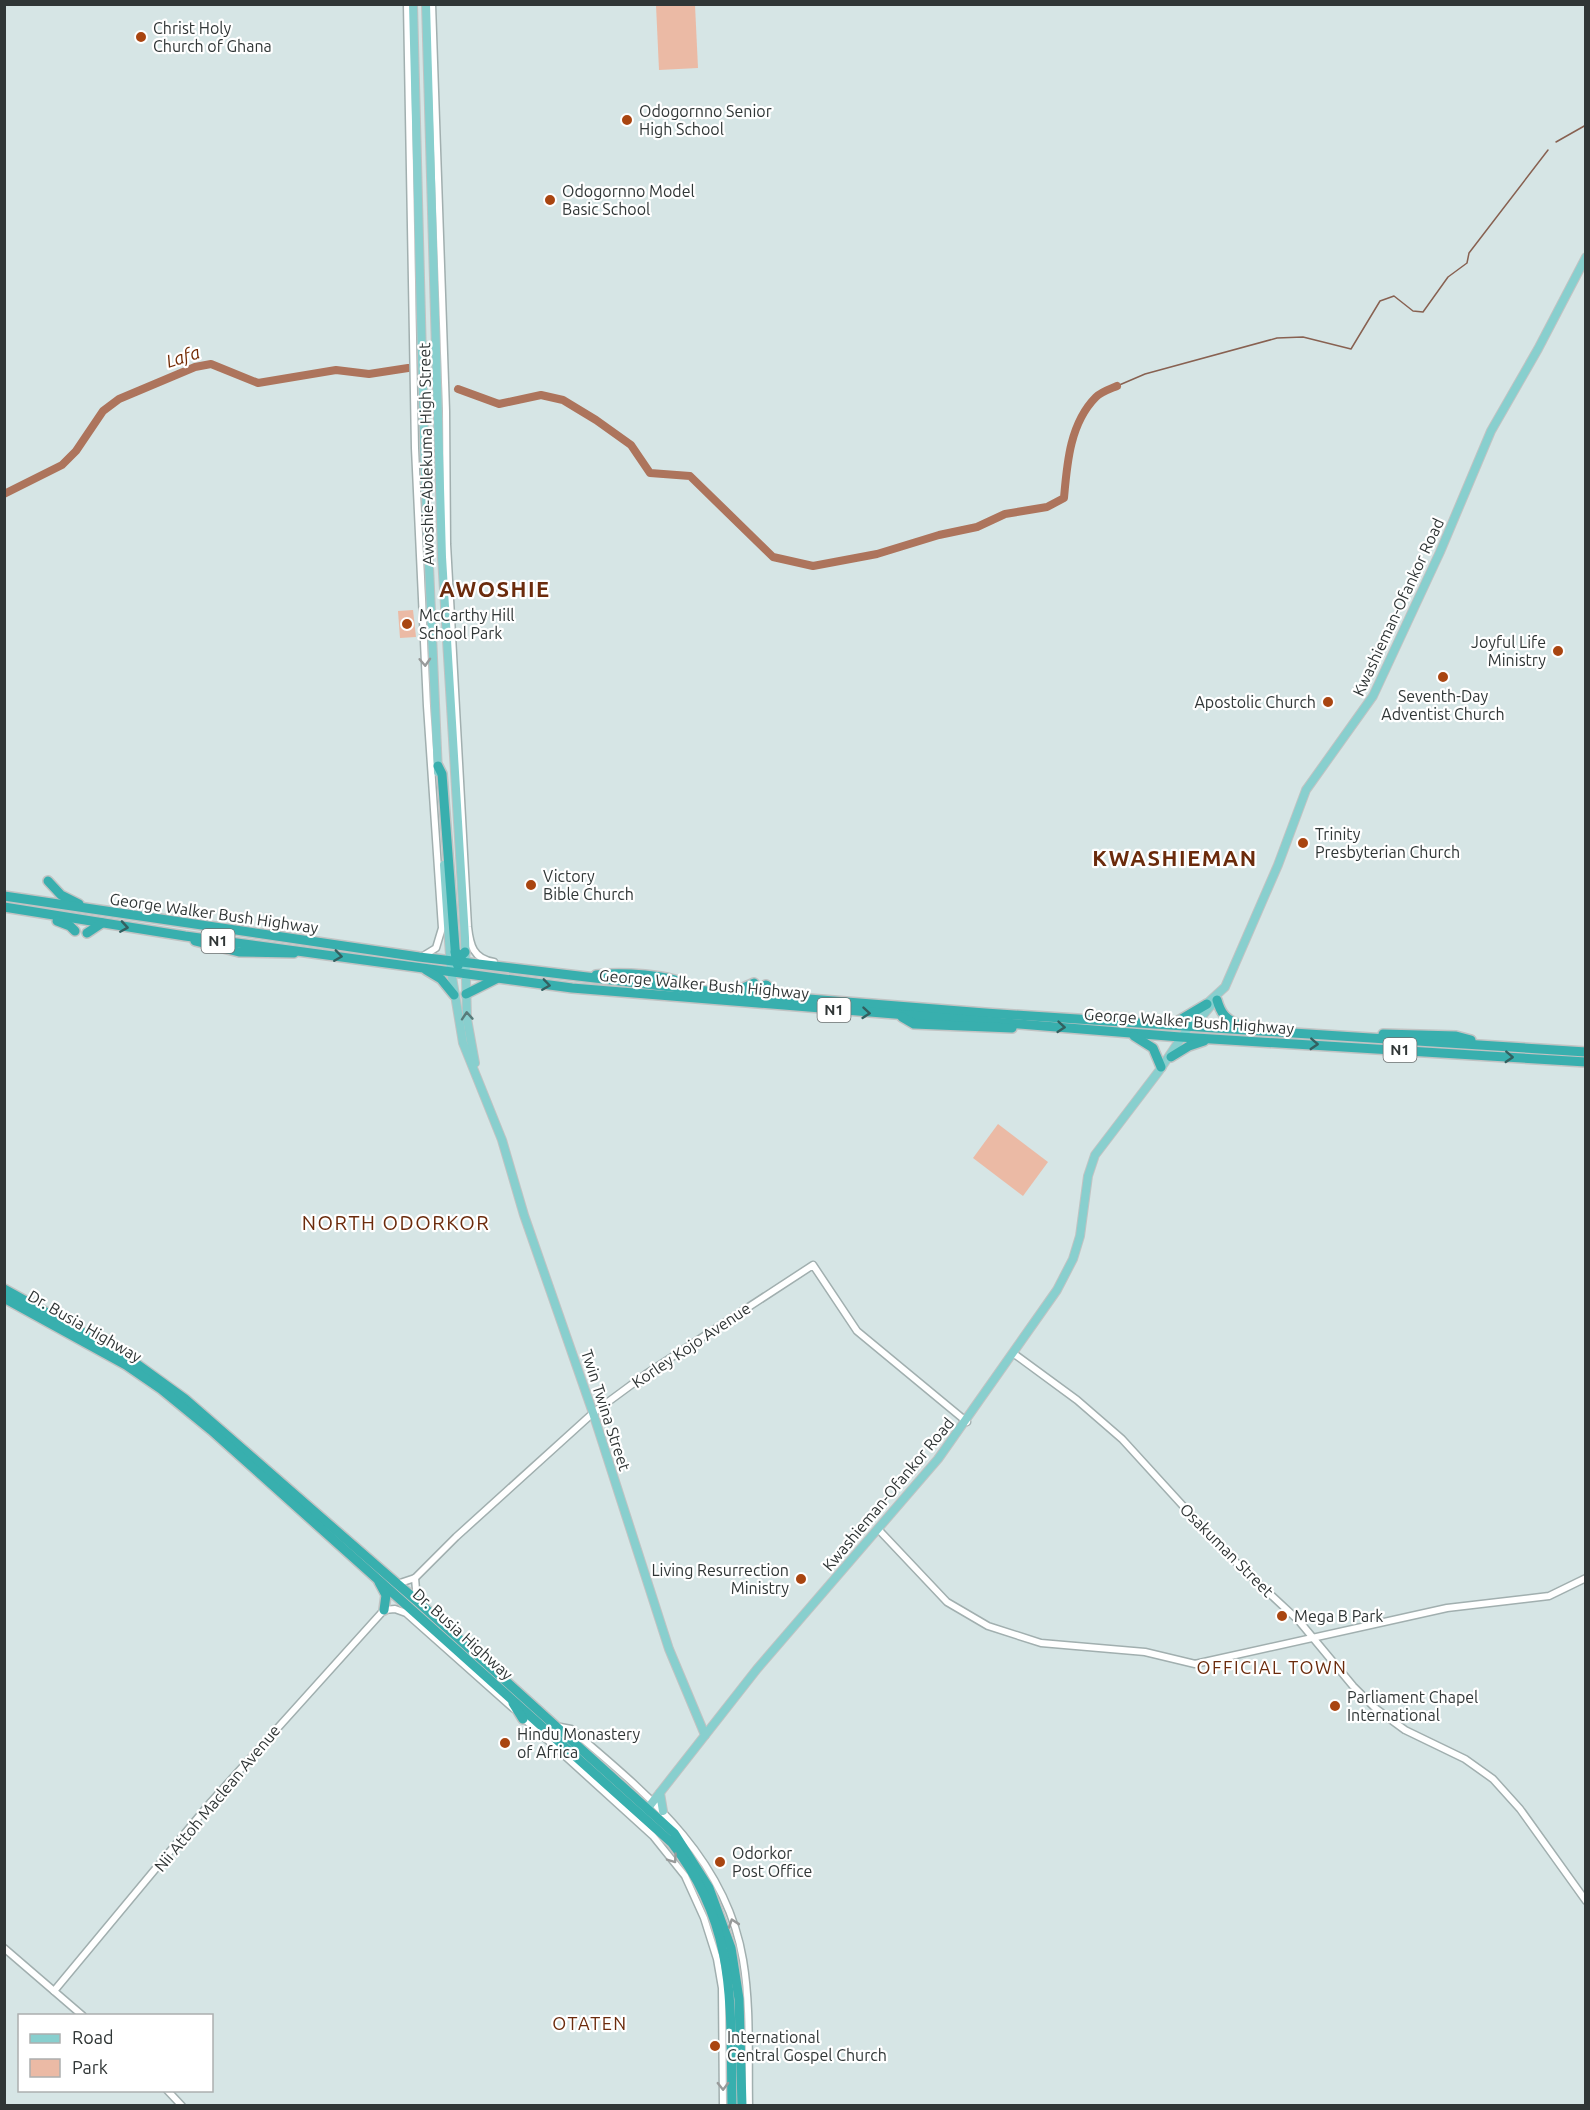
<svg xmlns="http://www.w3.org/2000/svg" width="1590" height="2110" font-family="Ubuntu,sans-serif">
<rect width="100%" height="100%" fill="#d6e5e5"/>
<g fill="#ebbaa5">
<polygon points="656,5 695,5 698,68 659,70"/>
<polygon points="413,610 416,637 400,638 398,611"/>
<polygon points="998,1124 1048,1162 1023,1196 973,1158"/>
</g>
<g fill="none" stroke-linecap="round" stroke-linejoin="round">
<g stroke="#886151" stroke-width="1.5">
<polyline points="1556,142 1586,125"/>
<polyline points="1117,386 1145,374 1277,338 1303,337 1351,349 1380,301 1394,296 1413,311 1423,312 1448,277 1467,263 1469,253 1548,150"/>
</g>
<g stroke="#ad745c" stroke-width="8">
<path d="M 458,389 L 499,404 L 541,395 L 563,400 L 596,420 L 631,445 L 650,473 L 690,476 L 773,557 L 813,566 L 877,554 L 939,535 L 977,527 L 1005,514 L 1047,507 L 1064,498 C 1067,463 1070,423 1096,397 C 1101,392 1110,389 1117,386"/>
<polyline points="4,494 62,465 76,451 103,411 119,399 195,367 211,364 258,383 336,370 369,374 408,368"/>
</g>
<defs>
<g id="minor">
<polyline points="407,4 415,448 427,706 442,928 436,948 423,956"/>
<path d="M 432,4 L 446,411 L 447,544 L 468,927 C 470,945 473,959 494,962"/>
<polyline points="1013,1353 1077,1400 1122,1439 1226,1553 1299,1621 1353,1686 1375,1708 1405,1730 1465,1759 1493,1779 1520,1809 1586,1901"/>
<polyline points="878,1529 947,1602 988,1626 1041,1643 1145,1652 1195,1664 1447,1608 1549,1596 1586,1578"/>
<polyline points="415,1578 417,1601"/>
<polyline points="397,1584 415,1578 456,1537 593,1413 646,1374 813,1265 857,1331 967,1422"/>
<polyline points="521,1716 653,1836 685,1876 704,1918 717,1959 722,1988 723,2106"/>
<path d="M 555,1726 L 571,1729 C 646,1793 726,1857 743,1960 C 751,2007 748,2058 749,2106"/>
<polyline points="4,1948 83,2016"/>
<polyline points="54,1991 211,1802 384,1610 395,1609 406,1613 514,1709"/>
<polyline points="167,2090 182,2106"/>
</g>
<g id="major">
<polyline points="413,4 425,474 438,772"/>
<polyline points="426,4 442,557 465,938 467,1019 475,1063"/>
<polyline points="444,865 451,971 463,1043 502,1140 524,1215 593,1413 669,1649 705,1735"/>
<polyline points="1194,1026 1213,1003"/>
<polyline points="660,1793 663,1811"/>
<polyline points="644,1813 757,1669 938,1459 1057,1290 1073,1259 1080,1236 1088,1176 1095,1155 1159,1071 1200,1010 1225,987 1278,865 1306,790 1373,696 1440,552 1491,431 1538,349 1586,257"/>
</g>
<g id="highway">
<polyline points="438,766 442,774 456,961 458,966"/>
<polyline points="48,881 61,895 79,904"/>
<polyline points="4,896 419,957 696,990 985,1013 1586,1052"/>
<polyline points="4,907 185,936 572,988 1180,1037 1586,1062"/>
<polyline points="57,921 70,926 75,931"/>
<polyline points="87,933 102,923"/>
<polyline points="195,941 239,952 294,953"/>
<polyline points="455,952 461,956 465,952"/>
<polyline points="426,970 441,979 454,995"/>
<path d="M 596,975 C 619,972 672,974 691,987"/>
<polyline points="766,985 781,996"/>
<polyline points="734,992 754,983"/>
<polyline points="466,994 496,979"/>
<path d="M 1217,1000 C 1221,1014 1226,1020 1240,1025"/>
<polyline points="902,1017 914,1024 1012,1028"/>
<polyline points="1173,1024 1207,1004"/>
<polyline points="1383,1034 1456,1036 1471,1040"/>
<polyline points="1134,1036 1153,1048 1161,1067"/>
<polyline points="1171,1057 1189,1046 1204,1041"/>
<polyline points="4,1289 127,1357 185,1399 417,1601 674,1833 709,1888 731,1948 739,1999 742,2106"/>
<path d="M 4,1298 L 126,1365 L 161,1389 L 211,1430 L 672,1843 C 738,1927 730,2005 732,2106"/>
<polyline points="379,1582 386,1595 384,1610"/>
<polyline points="513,1703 523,1719"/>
</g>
</defs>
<use href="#minor" stroke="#a1afaf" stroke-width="9"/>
<use href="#major" stroke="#c1c3c3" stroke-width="10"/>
<use href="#highway" stroke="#c1c3c3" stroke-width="12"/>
<use href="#minor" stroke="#fff" stroke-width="6"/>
<use href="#major" stroke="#88cfce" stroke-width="8"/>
<use href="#highway" stroke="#38afae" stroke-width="9"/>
</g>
<defs><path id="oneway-chevron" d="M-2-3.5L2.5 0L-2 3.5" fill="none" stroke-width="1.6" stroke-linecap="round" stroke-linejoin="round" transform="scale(1.5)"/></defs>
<g stroke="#989a9a">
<use href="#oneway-chevron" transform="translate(425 662) rotate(87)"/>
<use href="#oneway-chevron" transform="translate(673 1859) rotate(55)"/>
<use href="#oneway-chevron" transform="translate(733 1923) rotate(-109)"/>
<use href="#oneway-chevron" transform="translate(723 2086) rotate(89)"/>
</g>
<g stroke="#336060">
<use href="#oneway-chevron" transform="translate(124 927) rotate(9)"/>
<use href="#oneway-chevron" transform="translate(338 956) rotate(8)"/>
<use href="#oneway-chevron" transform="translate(546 985) rotate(8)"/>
<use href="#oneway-chevron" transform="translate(866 1013) rotate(5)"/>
<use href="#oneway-chevron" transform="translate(1061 1027) rotate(5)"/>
<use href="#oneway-chevron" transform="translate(1314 1044) rotate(3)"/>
<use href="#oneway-chevron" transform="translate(1509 1057) rotate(3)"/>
</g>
<use stroke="#587b7a" href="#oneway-chevron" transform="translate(467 1016) rotate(-94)"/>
<g fill="#a94510" stroke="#fff" stroke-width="2">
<circle cx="141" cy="37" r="6"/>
<circle cx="627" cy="120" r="6"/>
<circle cx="550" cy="200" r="6"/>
<circle cx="407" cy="624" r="6"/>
<circle cx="1558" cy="651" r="6"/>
<circle cx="1443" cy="677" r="6"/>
<circle cx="1328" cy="702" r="6"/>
<circle cx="1303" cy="843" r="6"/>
<circle cx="531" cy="885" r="6"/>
<circle cx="801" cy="1579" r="6"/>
<circle cx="1282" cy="1616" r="6"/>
<circle cx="1335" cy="1706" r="6"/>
<circle cx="505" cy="1743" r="6"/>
<circle cx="720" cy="1862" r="6"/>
<circle cx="715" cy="2046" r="6"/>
</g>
<g text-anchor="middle" stroke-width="4.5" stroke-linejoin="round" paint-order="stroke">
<g fill="#fff" stroke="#6e7272" stroke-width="1.5">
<rect x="201.5" y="929" width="33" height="24" rx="4.5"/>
<rect x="817.5" y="998" width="33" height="24" rx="4.5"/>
<rect x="1383.5" y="1038" width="33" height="24" rx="4.5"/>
</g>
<g font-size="15" font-weight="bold" fill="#303636">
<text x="218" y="946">N1</text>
<text x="834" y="1015">N1</text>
<text x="1400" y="1055">N1</text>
</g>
<g font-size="16" fill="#303636" stroke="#fff" text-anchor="start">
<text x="153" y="34">Christ Holy<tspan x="153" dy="18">Church of Ghana</tspan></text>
<text x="639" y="117">Odogornno Senior<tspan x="639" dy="18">High School</tspan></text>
<text x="562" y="197">Odogornno Model<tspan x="562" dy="18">Basic School</tspan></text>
<text x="419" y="621">McCarthy Hill<tspan x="419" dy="18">School Park</tspan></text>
<text x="1546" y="648" text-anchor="end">Joyful Life<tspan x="1546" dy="18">Ministry</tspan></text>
<text x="1443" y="702" text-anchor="middle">Seventh-Day<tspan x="1443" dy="18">Adventist Church</tspan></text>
<text x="1316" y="708" text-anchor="end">Apostolic Church</text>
<text x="1315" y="840">Trinity<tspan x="1315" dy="18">Presbyterian Church</tspan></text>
<text x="543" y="882">Victory<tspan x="543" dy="18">Bible Church</tspan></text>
<text x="789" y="1576" text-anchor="end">Living Resurrection<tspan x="789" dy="18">Ministry</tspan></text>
<text x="1294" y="1622">Mega B Park</text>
<text x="1347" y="1703">Parliament Chapel<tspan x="1347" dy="18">International</tspan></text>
<text x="517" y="1740">Hindu Monastery<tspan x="517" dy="18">of Africa</tspan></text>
<text x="732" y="1859">Odorkor<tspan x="732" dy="18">Post Office</tspan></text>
<text x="727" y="2043">International<tspan x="727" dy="18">Central Gospel Church</tspan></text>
</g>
<g font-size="16" fill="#303636" stroke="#fff">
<text transform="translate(426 454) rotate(-91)" y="6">Awoshie-Ablekuma High Street</text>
<text transform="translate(1398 607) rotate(-65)" y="6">Kwashieman-Ofankor Road</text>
<text transform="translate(214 913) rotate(8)" y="6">George Walker Bush Highway</text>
<text transform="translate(704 984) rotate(5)" y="6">George Walker Bush Highway</text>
<text transform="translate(1189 1021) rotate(4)" y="6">George Walker Bush Highway</text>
<text transform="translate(85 1326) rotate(30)" y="6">Dr. Busia Highway</text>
<text transform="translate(691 1345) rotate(-34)" y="6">Korley Kojo Avenue</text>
<text transform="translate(606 1410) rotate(72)" y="6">Twin Twina Street</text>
<text transform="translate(888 1494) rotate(-50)" y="6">Kwashieman-Ofankor Road</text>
<text transform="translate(1227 1550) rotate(45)" y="6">Osakuman Street</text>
<text transform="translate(463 1634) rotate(42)" y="6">Dr. Busia Highway</text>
<text transform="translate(217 1798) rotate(-50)" y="6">Nii Attoh Maclean Avenue</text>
</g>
<g font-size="18" font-style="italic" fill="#732b04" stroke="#fff">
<text transform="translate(183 357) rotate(-18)" y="6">Lafa</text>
</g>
<g font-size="18" letter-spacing="1.5" fill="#6b2b0c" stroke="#fff">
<text x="1272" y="1674">OFFICIAL TOWN</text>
<text x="590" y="2030">OTATEN</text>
</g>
<g font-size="20" letter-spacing="1.5" fill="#6b2b0c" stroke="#fff">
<text x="396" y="1230">NORTH ODORKOR</text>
</g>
<g font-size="22" font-weight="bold" letter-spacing="1.5" fill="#6b2b0c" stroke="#fff">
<text x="495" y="597">AWOSHIE</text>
<text x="1175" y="866">KWASHIEMAN</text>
</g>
</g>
<rect width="1590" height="2110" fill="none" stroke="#303636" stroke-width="12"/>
<rect x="18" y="2014" width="195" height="78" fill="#ffffff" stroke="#acafaf" stroke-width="1.5"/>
<rect x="30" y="2034" width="30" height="9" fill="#88cfce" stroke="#acafaf" stroke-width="1.5"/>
<text x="72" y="2044" font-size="18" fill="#303636">Road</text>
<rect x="30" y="2059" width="30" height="18" fill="#ebbaa5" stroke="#acafaf" stroke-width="1.5"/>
<text x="72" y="2074" font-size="18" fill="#303636">Park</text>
</svg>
